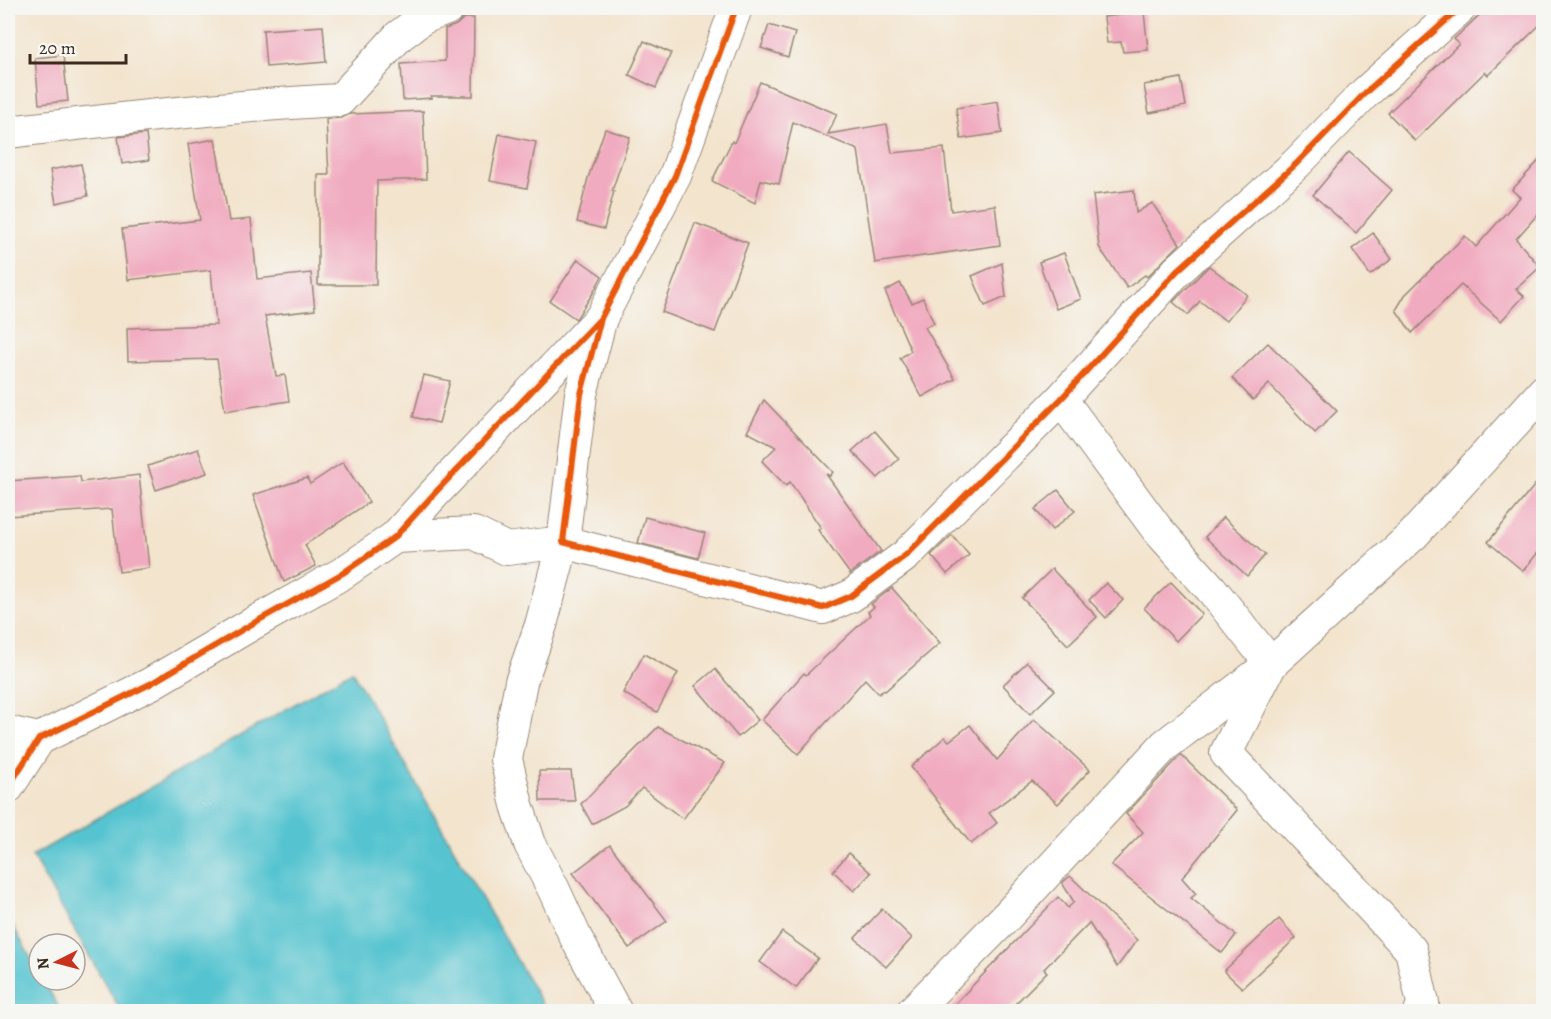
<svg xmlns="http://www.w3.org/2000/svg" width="1551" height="1019" font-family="Alegreya,serif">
<rect width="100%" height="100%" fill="#f6f6f2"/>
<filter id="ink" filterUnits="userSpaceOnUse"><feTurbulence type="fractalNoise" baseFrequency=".0167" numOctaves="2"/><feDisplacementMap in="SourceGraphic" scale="12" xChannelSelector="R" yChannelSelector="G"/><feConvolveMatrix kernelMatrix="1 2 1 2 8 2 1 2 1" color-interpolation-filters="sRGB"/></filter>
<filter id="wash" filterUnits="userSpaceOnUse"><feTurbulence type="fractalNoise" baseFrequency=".008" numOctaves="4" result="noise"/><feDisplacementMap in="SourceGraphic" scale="24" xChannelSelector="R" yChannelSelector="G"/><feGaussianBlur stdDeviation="1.35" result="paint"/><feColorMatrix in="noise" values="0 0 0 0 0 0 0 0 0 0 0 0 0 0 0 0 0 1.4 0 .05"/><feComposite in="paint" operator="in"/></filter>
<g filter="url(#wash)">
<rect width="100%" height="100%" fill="#f3e4ce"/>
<g fill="#57c4d0" stroke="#497777" stroke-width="1.5">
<polygon points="352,671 546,1011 121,1011 32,856"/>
<polygon points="8,917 39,973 39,980 43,980 61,1011 8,1011"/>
</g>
<g id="blocks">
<g fill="#f1abc0">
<polygon points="1487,8 1544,8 1544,21 1488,75 1485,72 1415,141 1388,113 1459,44 1454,39"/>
<polygon points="1144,12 1148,50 1123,52 1121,42 1107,43 1104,17"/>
<polygon points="464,18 474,18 473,96 431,96 432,98 403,100 401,64 445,61 445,29 456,25"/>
<polygon points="769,25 795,33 788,57 761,48"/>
<polygon points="323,26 326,62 266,67 263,30"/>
<polygon points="644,41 671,53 656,88 629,75"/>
<polygon points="63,55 68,101 39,104 35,58"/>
<polygon points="1181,78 1186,106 1149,113 1144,85"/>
<polygon points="760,82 837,114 828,134 887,124 892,153 944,148 951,211 995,205 1000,245 875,263 858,150 793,122 779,184 761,180 755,203 712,181 732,141 734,143"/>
<polygon points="998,101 1002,133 961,139 956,108"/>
<polygon points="423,111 426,179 377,181 376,285 318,285 318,175 329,175 326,119 341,118 350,114"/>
<polygon points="605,129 630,137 612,191 614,191 604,229 577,222 588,178"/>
<polygon points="146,134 149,160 122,164 118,137"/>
<polygon points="499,134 536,142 527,188 490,181"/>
<polygon points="215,139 229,221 251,219 257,279 311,273 315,310 265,316 276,376 285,375 289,401 225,411 217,359 128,361 127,328 216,325 211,270 128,280 122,229 200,220 188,144"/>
<polygon points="1349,152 1392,190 1356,233 1313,195"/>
<polygon points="1544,155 1544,219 1538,214 1516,239 1540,267 1516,289 1524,296 1501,321 1461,285 1412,333 1396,310 1405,295 1465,236 1476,247 1520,197 1512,190"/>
<polygon points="81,164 88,196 56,203 50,170"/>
<polygon points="1134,190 1136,213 1152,203 1180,244 1147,277 1145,275 1127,288 1099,247 1093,195"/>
<polygon points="695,223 748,243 715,332 662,312"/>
<polygon points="1373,233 1392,259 1370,275 1352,249"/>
<polygon points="1064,253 1081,299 1056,309 1039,262"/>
<polygon points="578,259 602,276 593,293 576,319 550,301"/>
<polygon points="1002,263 1006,297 985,306 972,276"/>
<polygon points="1209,266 1247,295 1226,321 1200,301 1188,315 1173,302"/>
<polygon points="900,283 912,303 923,298 934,323 925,327 955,379 922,397 900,358 911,351 885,291"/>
<polygon points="1268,343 1337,411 1315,433 1269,384 1253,400 1232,378"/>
<polygon points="424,375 450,381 439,423 413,417"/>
<polygon points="764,400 833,472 830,476 826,474 881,551 850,574 818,530 821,528 790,482 786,486 762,461 776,447 747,432"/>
<polygon points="875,431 899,459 878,478 852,451"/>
<polygon points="198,449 207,473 156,490 148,466"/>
<polygon points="343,462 369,502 305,545 316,566 284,582 253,495 307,478 310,484"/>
<polygon points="1544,474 1544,545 1523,571 1488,542"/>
<polygon points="139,475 149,568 119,572 112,509 8,516 8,481 80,476 81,482"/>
<polygon points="1058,490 1075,511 1052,530 1035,509"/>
<polygon points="645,517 705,533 698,558 638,543"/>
<polygon points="1223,517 1265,555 1247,576 1205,537"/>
<polygon points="952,535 969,555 947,574 931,555"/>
<polygon points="1052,569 1097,617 1068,645 1022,598"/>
<polygon points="1171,582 1202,614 1176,641 1144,608"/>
<polygon points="1106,583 1123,600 1106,618 1089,600"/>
<polygon points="892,588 940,643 885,691 883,690 879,694 865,679 798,754 762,720 804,673 806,675 870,615 868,612 874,607 871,604"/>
<polygon points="644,654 678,673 657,712 623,693"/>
<polygon points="1027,662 1055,690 1030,714 1003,685"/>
<polygon points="715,669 758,720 738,737 695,686"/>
<polygon points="1034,719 1090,770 1058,804 1032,781 989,813 997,823 971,844 911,767 945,737 949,741 970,725 997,760"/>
<polygon points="658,727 725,763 683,819 642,788 625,806 592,824 581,804"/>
<polygon points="1181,755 1237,810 1182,878 1196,894 1191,898 1236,935 1222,953 1111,865 1143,832 1126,814"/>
<polygon points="539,771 571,771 575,801 540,801"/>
<polygon points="610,845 667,921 629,948 573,873"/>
<polygon points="849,853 871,873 854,891 833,871"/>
<polygon points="1070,876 1137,940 1117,967 1089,923 1044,969 1047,972 1008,1011 948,1011 1058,897 1068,908 1074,902 1062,883"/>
<polygon points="882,909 912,938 886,967 855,938"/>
<polygon points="1279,919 1296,938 1242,988 1224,971"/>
<polygon points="782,932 818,958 796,988 760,962"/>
</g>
</g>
</g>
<g filter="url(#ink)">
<use href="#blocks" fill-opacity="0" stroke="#978776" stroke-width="1.5"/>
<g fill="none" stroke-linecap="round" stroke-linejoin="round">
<defs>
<g id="street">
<path d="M 8,132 C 118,119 228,106 340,100 L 399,36 L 423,18 L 449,8"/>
<polyline points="601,318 581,394 563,542 823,608 851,596 906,555 1061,399 1177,271 1296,164 1365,93 1460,8"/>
<polyline points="1061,399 1157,529 1212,590 1271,664 1226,753 1411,950 1423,1003 1420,1012"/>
<polyline points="395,537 474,533 507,549 563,542 541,625 521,682 506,759 517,805 530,844 554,890 576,938 616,1012"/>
<polyline points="8,732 39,739"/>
<polyline points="8,787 39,739 150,684 252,624 343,573 395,537 432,496 601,318 675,176 736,8"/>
<polyline points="912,1012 1007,916 1165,745 1271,664 1413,535 1544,391"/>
</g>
</defs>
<use href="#street" stroke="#978776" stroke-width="34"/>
<use href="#street" stroke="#fff" stroke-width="32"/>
<defs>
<g id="cycleway">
<polyline points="601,318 581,394 563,542 823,608 851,596 906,555 1061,399 1177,271 1296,164 1365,93 1460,8"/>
<polyline points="8,787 39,739 150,684 252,624 343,573 395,537 432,496 601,318 675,176 736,8"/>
</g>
</defs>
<use href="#cycleway" stroke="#f6f6f2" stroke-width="10"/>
<use href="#cycleway" stroke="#e8590c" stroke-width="6"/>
</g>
</g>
<rect width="1551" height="1019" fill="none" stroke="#f6f6f2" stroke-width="30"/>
<g transform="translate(57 962) rotate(264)"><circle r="28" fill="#f6f6f2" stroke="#aba49d" stroke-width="1.5"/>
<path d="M0-4.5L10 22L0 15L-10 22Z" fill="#c8321e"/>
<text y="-9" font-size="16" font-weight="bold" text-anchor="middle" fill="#3b2a1e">N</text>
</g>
<path d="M30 54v9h96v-9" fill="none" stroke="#3b2a1e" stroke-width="3"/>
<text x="39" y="54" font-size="18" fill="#3b2a1e" stroke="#f6f6f2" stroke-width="4.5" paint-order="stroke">20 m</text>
</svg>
